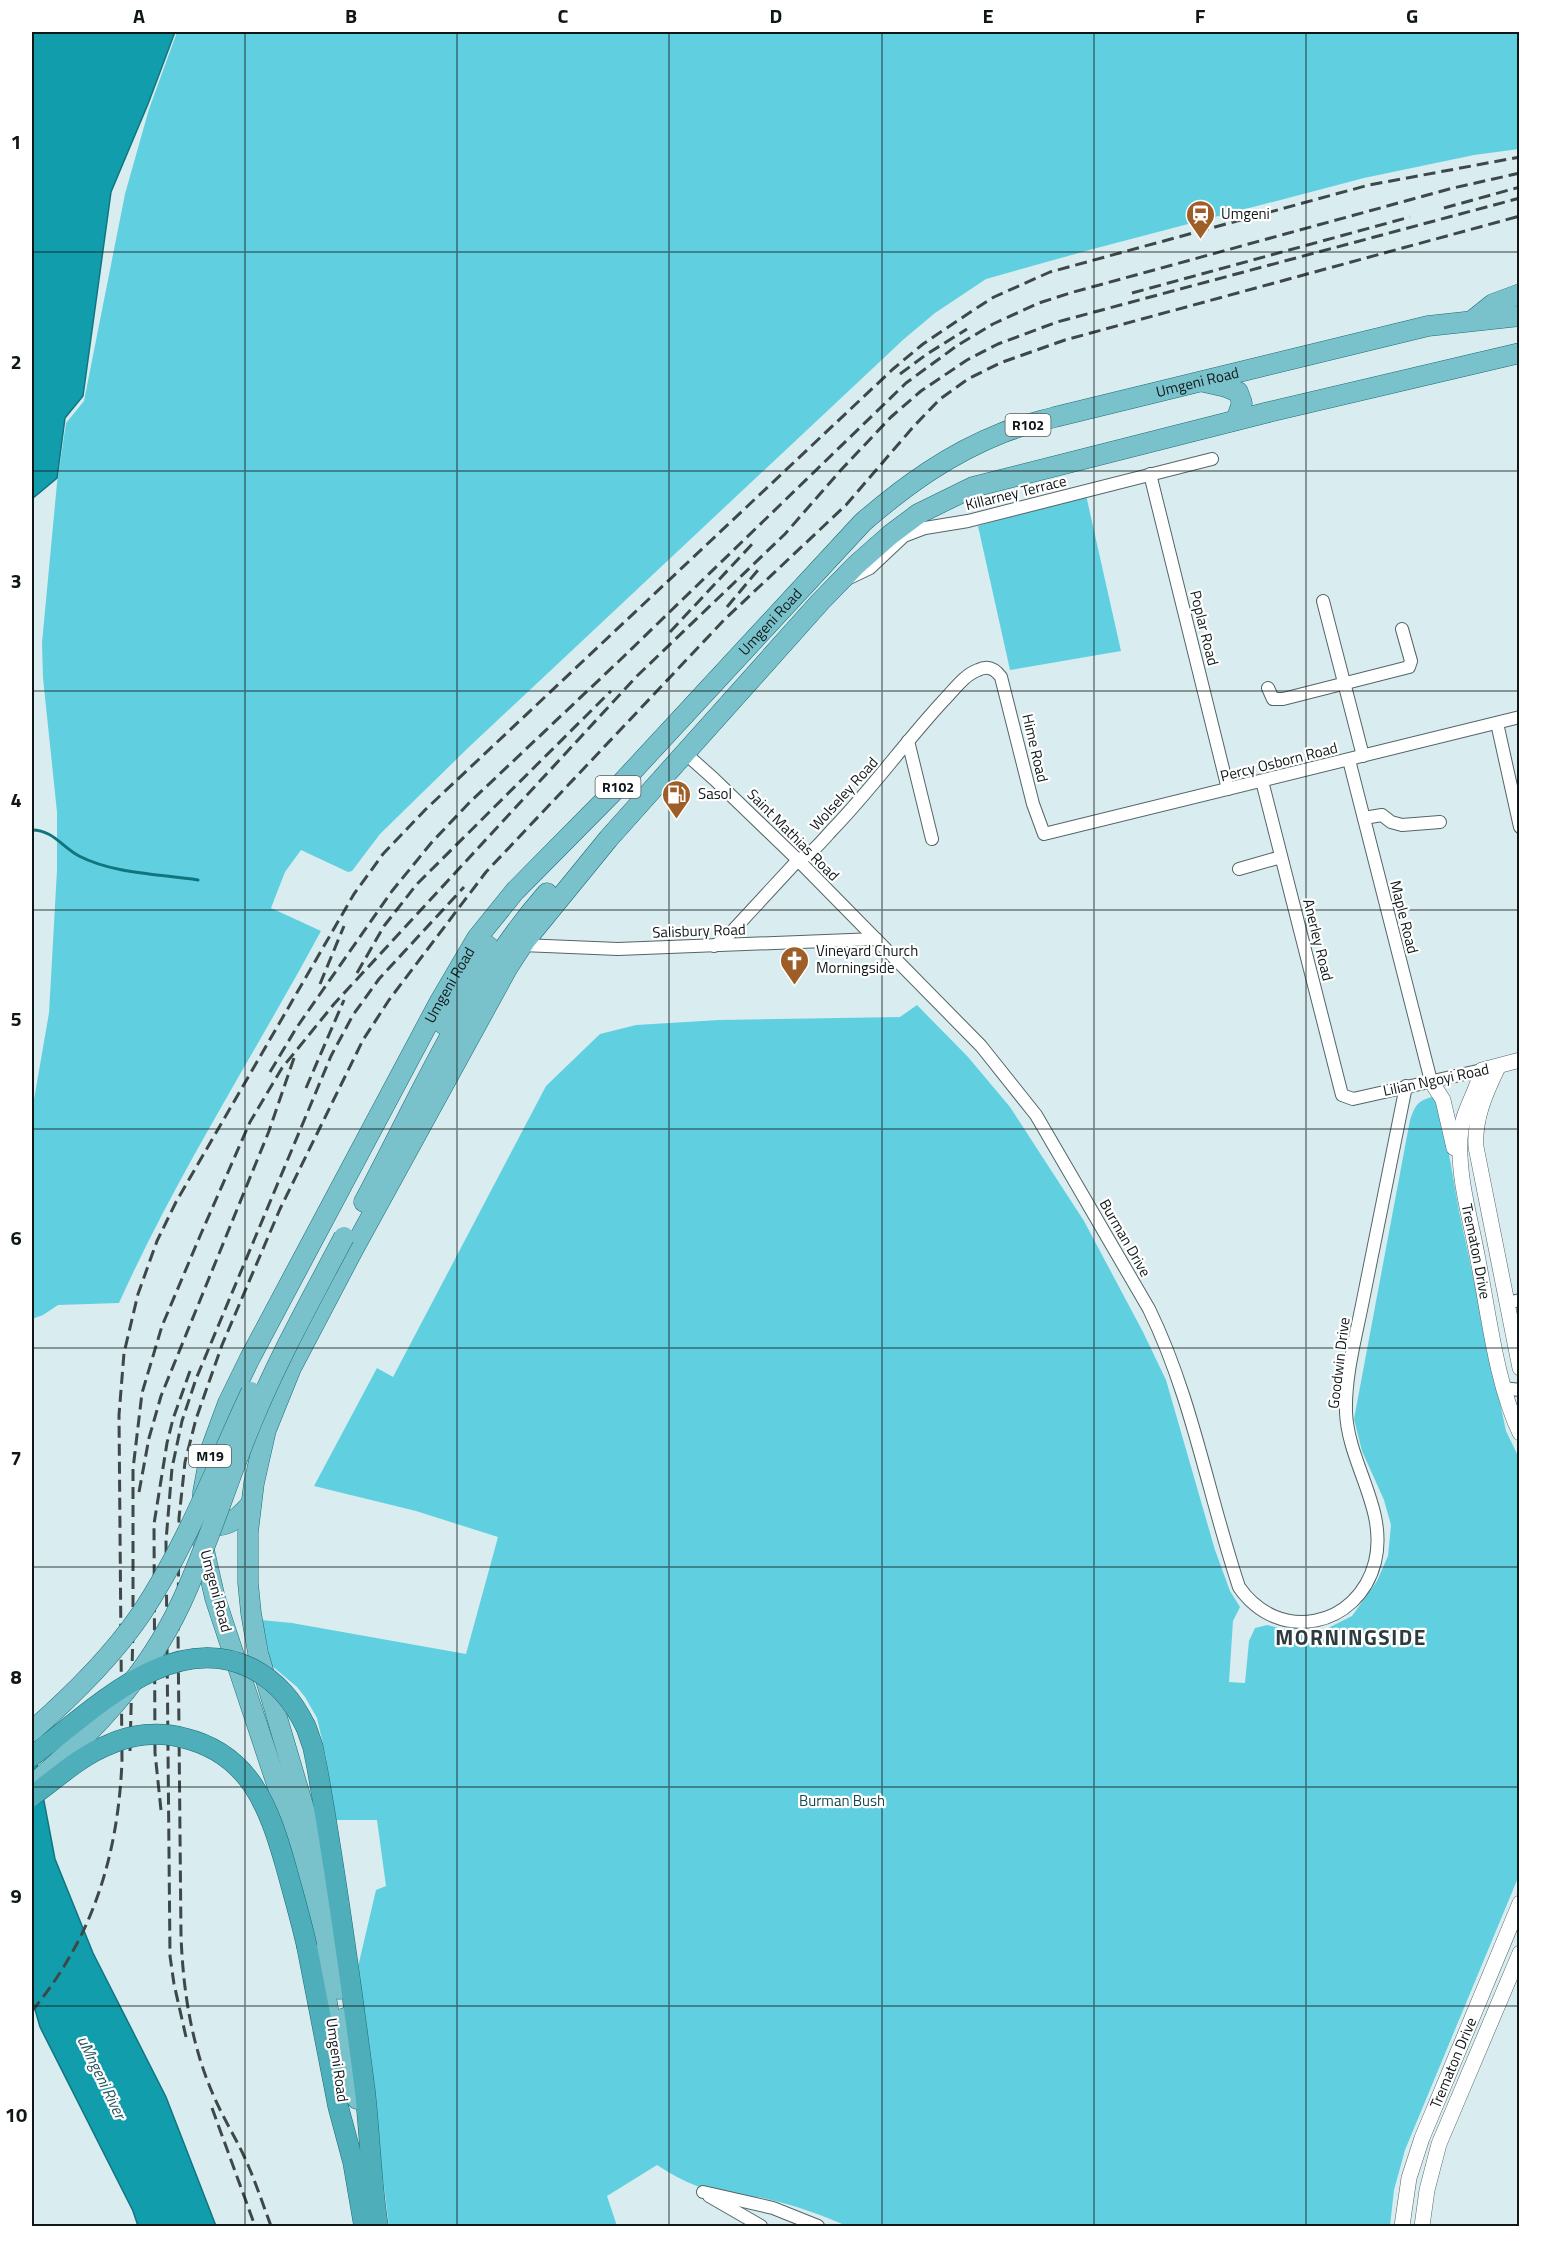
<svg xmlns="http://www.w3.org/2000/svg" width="1551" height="2258" font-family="'Titillium Web',sans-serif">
<rect width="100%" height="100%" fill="#d9ecef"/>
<g fill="#60d0e1">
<path d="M 177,32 L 1519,32 L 1519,149 L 1474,155 L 1364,178 L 1093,249 L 986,279 L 935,313 L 904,339 L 469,747 L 380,834 L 352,871 L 348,872 L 301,850 L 285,872 L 271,908 L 321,931 C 254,1055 177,1174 119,1303 L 58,1305 L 43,1315 L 32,1319 L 32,1111 L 49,1013 L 57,870 L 57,812 L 43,678 L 42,643 L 57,483 L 66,423 L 84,401 L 125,194 L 149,109 Z"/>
<polygon points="1086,495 1121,651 1010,670 978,526"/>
<path d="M 917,1005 L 968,1057 L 1010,1107 L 1084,1221 L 1143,1332 L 1166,1380 L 1215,1550 L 1230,1591 L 1240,1607 L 1233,1621 L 1229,1682 L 1245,1683 L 1249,1641 L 1255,1628 L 1267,1625 L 1296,1632 L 1316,1634 L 1352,1616 L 1377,1581 L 1388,1556 L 1391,1525 L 1384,1500 L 1362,1451 L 1354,1419 L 1410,1120 C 1415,1106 1417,1101 1432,1097 L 1440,1103 L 1459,1211 L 1506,1431 L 1519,1458 L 1520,1873 L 1405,2150 L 1394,2190 L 1390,2226 L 847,2226 C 822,2215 794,2205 767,2199 C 758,2196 748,2197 739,2196 C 709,2193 682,2182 657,2165 L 607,2196 L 617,2226 L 389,2226 L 357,1971 L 376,1890 L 386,1886 L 377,1820 L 336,1820 L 326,1757 L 317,1718 L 305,1697 L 297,1687 L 272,1666 L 261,1620 L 292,1623 L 466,1654 L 498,1537 L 416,1511 L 314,1486 L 377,1368 L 393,1377 L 546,1086 L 600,1034 L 636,1025 L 719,1020 L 900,1017 Z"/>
</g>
<g fill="#129dad" stroke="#117580" stroke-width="1.5">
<polygon points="32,32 175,32 148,104 111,192 83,396 65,418 57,478 32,499"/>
<polygon points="32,1738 55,1859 93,1953 166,2097 216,2226 138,2226 133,2211 40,2027 32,1999"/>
</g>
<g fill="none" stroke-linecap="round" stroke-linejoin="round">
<path stroke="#117580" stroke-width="3" d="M 32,830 C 53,830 62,847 79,856 C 114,874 160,874 198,880"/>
<defs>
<g id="minor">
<polyline points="1150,474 1228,789"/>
<polyline points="847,579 870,568 904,536 925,528 968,521 1212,459"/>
<polyline points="1323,601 1363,756"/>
<polyline points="1268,688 1273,699 1283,699 1409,667 1411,661 1402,629"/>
<polyline points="1497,723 1520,827"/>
<polyline points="908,741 932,839"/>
<path d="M 686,754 L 714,779 L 798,860 L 981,1046 L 1036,1115 L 1149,1309 C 1192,1397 1208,1494 1239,1587 C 1278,1644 1358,1628 1375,1562 C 1388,1509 1348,1464 1346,1412 C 1345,1375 1356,1336 1363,1300 C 1377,1228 1392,1157 1406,1086"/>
<polyline points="1349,760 1431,1081"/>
<polyline points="1262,781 1342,1095 1353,1099 1482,1070"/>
<polyline points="1364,818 1382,815 1391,822 1402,825 1440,822"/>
<polyline points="1239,869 1281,857"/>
<polyline points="522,945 618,949 876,939"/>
<path d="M 714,946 L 725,939 L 798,860 C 812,854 822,841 832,830 C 872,789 905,742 944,700 C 954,690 964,675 978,670 C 988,665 995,669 1001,677 L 1033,804 L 1044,834 L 1520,717"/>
<polyline points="1507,1303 1520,1300"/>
<polyline points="1503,1388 1520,1390"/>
<polyline points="703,2192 773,2208 818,2226"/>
<polyline points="709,2196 761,2226"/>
</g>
<g id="tertiary">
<path id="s1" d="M 1520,1060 L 1482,1070 C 1476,1094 1461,1113 1460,1139 C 1458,1180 1471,1220 1478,1260 C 1489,1315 1496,1383 1520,1433"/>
<path d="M 1498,1067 C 1486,1092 1474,1118 1476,1147 L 1520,1368"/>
<polyline points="1431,1081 1443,1100 1454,1148"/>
<path id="s2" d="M 1402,2226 L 1409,2178 L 1422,2138 L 1520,1903"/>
<polyline points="1422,2226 1427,2190 1439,2144 1520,1953"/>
</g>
<g id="primary">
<polyline points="1473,320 1493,304 1520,294"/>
<polyline points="1204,382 1226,387 1238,392 1242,403 1236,420"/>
<polyline points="443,1024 488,946"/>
<path d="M 364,1202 C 420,1097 468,983 547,893"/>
<path d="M 201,1527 C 227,1527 234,1523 251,1504"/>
<polyline points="339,1989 328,1918 312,1836 258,1653 251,1613 248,1583 248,1532 254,1483 266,1430 291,1368 354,1248 508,967 525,941 609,838 820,602 856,565 890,535 918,514 973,487 1265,413 1520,353"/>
<polyline points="344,2018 357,2099"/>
<path id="s3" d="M 334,2044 L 310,1902 L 294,1836 L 215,1598 L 204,1550 L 201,1527 L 203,1492 L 211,1449 L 228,1403 L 250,1358 L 440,1001 L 477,938 L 515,891 L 614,791 L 863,522 C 906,485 949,454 1002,433 C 1019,426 1037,422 1055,417 L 1428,326 L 1520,316"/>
</g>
<g id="trunk">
<path d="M 306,1727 L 313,1747 L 317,1767 C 336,1874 351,1983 365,2091 C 370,2136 371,2181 378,2226"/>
<polyline points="307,1947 338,2106 353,2162 364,2226"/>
</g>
</defs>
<use href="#minor" stroke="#546567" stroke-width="14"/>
<use href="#tertiary" stroke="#546567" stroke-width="16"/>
<use href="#primary" stroke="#1b6c76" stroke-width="21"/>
<use href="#trunk" stroke="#1b6c76" stroke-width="21"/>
<use href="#minor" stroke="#fff" stroke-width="12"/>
<use href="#tertiary" stroke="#fff" stroke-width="15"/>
<use href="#primary" stroke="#7ac2cb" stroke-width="20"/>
<use href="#trunk" stroke="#4eaeba" stroke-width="20"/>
<g stroke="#3e4849" stroke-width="3" stroke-dasharray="12 6" stroke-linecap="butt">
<polyline points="1444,208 1520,187"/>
<polyline points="1132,293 1410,217"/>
<polyline points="900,374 927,354 967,329"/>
<polyline points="727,607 758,570"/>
<polyline points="670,632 756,540"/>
<polyline points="357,973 384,926 417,884 611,691"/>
<polyline points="320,984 344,926"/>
<polyline points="270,1072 297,1027 392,891 432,842 470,802 619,661 906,383 958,345 993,324 1039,303 1070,293 1453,188 1520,173"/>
<polyline points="306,1088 344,1000"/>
<polyline points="139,1492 149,1438 161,1396 269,1131 294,1058"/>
<polyline points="130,1751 133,1630 133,1469 142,1393 162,1326 200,1236 250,1122 282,1068 334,1004 637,676 785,534 840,471 891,417 921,391 967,360 998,344 1057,322 1520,198"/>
<polyline points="161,1810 155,1753 154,1524 167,1443 173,1419 190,1371"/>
<path d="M 32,2011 C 93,1937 118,1856 122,1761 L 119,1415 L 124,1353 L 138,1294 L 157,1241 L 176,1202 L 354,894 L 383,854 L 425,810 L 893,369 L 923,344 L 972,311 L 994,297 L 1050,272 L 1369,185 L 1520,157"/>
<polyline points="186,2037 174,1984 170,1956 166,1541 172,1468 182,1421 196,1379 331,1056 353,1015 379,979 464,887"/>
<polyline points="212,2108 255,2226"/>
<path d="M 271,2226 C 262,2202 254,2177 243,2154 C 233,2133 221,2114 212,2092 C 191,2043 183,1989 181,1936 L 178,1629 L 179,1518 L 185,1462 L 196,1419 L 222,1345 L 280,1209 L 363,1040 L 389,1000 L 486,872 L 725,619 L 846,505 L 914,426 L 940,399 L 968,379 L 1000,363 L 1065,340 L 1520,216"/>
</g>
<defs>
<g id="primary-bridge">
<path d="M 32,1731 C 72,1696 111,1658 141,1614 C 187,1545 216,1467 251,1392"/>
<path d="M 32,1785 C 92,1734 147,1676 181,1603 C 209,1543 228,1478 254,1417 C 280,1355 313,1296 344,1237"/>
</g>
<g id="trunk-bridge">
<path d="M 32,1756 C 91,1713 170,1628 251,1668 C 278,1682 293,1701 306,1727"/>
<path d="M 32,1796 C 56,1779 80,1756 108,1745 C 131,1734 159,1731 184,1738 C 250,1754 269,1807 286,1867 C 293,1893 301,1920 307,1947"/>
</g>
</defs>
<use href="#primary-bridge" stroke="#1b6c76" stroke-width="21" stroke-linecap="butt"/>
<use href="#trunk-bridge" stroke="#1b6c76" stroke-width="21" stroke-linecap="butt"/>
<use href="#primary-bridge" stroke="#7ac2cb" stroke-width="20"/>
<use href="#trunk-bridge" stroke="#4eaeba" stroke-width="20"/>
</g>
<path fill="none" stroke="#101718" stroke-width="1.5" stroke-opacity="0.55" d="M 245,32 L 245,2226M 457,32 L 457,2226M 669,32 L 669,2226M 882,32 L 882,2226M 1094,32 L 1094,2226M 1306,32 L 1306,2226M 32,252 L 1520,252M 32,471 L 1520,471M 32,691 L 1520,691M 32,910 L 1520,910M 32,1129 L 1520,1129M 32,1348 L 1520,1348M 32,1567 L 1520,1567M 32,1787 L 1520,1787M 32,2006 L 1520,2006"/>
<defs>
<symbol id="station-pin" viewBox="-11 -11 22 30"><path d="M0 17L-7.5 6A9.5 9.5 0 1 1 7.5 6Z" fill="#9e5e27" stroke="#fff"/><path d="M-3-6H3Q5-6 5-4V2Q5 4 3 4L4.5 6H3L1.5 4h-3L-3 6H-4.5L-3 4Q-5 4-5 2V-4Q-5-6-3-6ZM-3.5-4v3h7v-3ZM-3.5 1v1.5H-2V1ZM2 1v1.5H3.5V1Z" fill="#fff"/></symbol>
<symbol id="fuel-pin" viewBox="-11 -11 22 30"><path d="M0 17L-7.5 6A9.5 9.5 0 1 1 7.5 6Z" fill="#9e5e27" stroke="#fff"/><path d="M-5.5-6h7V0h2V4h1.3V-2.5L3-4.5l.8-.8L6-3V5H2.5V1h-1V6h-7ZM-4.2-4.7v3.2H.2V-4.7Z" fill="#fff"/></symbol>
<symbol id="church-pin" viewBox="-11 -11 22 30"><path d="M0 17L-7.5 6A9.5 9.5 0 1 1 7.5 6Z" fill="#9e5e27" stroke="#fff"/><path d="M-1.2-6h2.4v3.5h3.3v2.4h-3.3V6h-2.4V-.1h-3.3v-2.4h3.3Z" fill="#fff"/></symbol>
</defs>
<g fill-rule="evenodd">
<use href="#station-pin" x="1184" y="198" width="33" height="45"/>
<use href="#fuel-pin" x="660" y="778" width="33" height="45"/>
<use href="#church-pin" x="778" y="944" width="33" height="45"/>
</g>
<g text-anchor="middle" stroke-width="4.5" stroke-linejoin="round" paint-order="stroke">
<g fill="#fff" stroke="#585d5d" stroke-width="1.5">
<rect x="1005.5" y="414" width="45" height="22" rx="4.5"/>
<rect x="595.5" y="776" width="45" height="22" rx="4.5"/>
<rect x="189" y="1445" width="42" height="22" rx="4.5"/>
</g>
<g font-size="14" font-weight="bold" fill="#101718">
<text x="1028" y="430">R102</text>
<text x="618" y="792">R102</text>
<text x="210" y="1461">M19</text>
</g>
<g font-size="15" fill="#101718" stroke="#fff" text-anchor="start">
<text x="1221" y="219">Umgeni</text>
<text x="698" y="799">Sasol</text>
<text x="816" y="956">Vineyard Church<tspan x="816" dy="17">Morningside</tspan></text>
</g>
<g font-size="15" fill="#101718" stroke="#fff">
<text dy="5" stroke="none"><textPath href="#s3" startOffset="2126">Umgeni Road</textPath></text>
<text transform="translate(1016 493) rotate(-14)" y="5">Killarney Terrace</text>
<text dy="5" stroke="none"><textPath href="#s3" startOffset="1622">Umgeni Road</textPath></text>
<text transform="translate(1204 628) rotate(76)" y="5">Poplar Road</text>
<text transform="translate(1035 748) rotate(77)" y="5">Hime Road</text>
<text transform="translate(1279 762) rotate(-14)" y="5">Percy Osborn Road</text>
<text transform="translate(844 794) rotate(-48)" y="5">Wolseley Road</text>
<text transform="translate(793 835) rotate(45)" y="5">Saint Mathias Road</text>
<text transform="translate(1404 917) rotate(76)" y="5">Maple Road</text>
<text transform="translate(699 931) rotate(-2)" y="5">Salisbury Road</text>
<text transform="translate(1318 940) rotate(76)" y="5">Anerley Road</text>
<text dy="5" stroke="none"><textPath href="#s3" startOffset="1136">Umgeni Road</textPath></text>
<text transform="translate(1436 1080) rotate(-12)" y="5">Lilian Ngoyi Road</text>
<text transform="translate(1125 1238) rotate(60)" y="5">Burman Drive</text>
<text dy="5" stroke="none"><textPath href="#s1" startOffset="226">Trematon Drive</textPath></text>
<text transform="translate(1339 1363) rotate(-83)" y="5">Goodwin Drive</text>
<text transform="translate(216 1591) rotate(75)" y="5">Umgeni Road</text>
<text transform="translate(337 2060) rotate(82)" y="5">Umgeni Road</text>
<text dy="5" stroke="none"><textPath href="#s2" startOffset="172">Trematon Drive</textPath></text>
</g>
<g font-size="15" fill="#154950" stroke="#fff">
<text x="842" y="1806">Burman Bush</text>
</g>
<g font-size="16" font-style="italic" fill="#24565d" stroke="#fff">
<text transform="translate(102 2077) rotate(64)" y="6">uMngeni River</text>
</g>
<g font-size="21" font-weight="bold" letter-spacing="1.5" fill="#2c3b3e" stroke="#fff">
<text x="1351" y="1645">MORNINGSIDE</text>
</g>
</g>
<rect width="1551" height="2258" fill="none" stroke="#ffffff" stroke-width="66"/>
<rect x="33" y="33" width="1485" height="2192" fill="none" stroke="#101718" stroke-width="2"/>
<g font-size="20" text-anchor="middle" font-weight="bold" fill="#101718">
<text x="139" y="23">A</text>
<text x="351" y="23">B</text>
<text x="563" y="23">C</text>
<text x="776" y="23">D</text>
<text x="988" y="23">E</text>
<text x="1200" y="23">F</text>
<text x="1412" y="23">G</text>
<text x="16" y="149">1</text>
<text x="16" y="369">2</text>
<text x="16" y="588">3</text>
<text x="16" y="807">4</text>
<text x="16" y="1026">5</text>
<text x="16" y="1245">6</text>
<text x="16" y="1465">7</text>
<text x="16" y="1684">8</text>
<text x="16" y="1903">9</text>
<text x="16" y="2122">10</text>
</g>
</svg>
